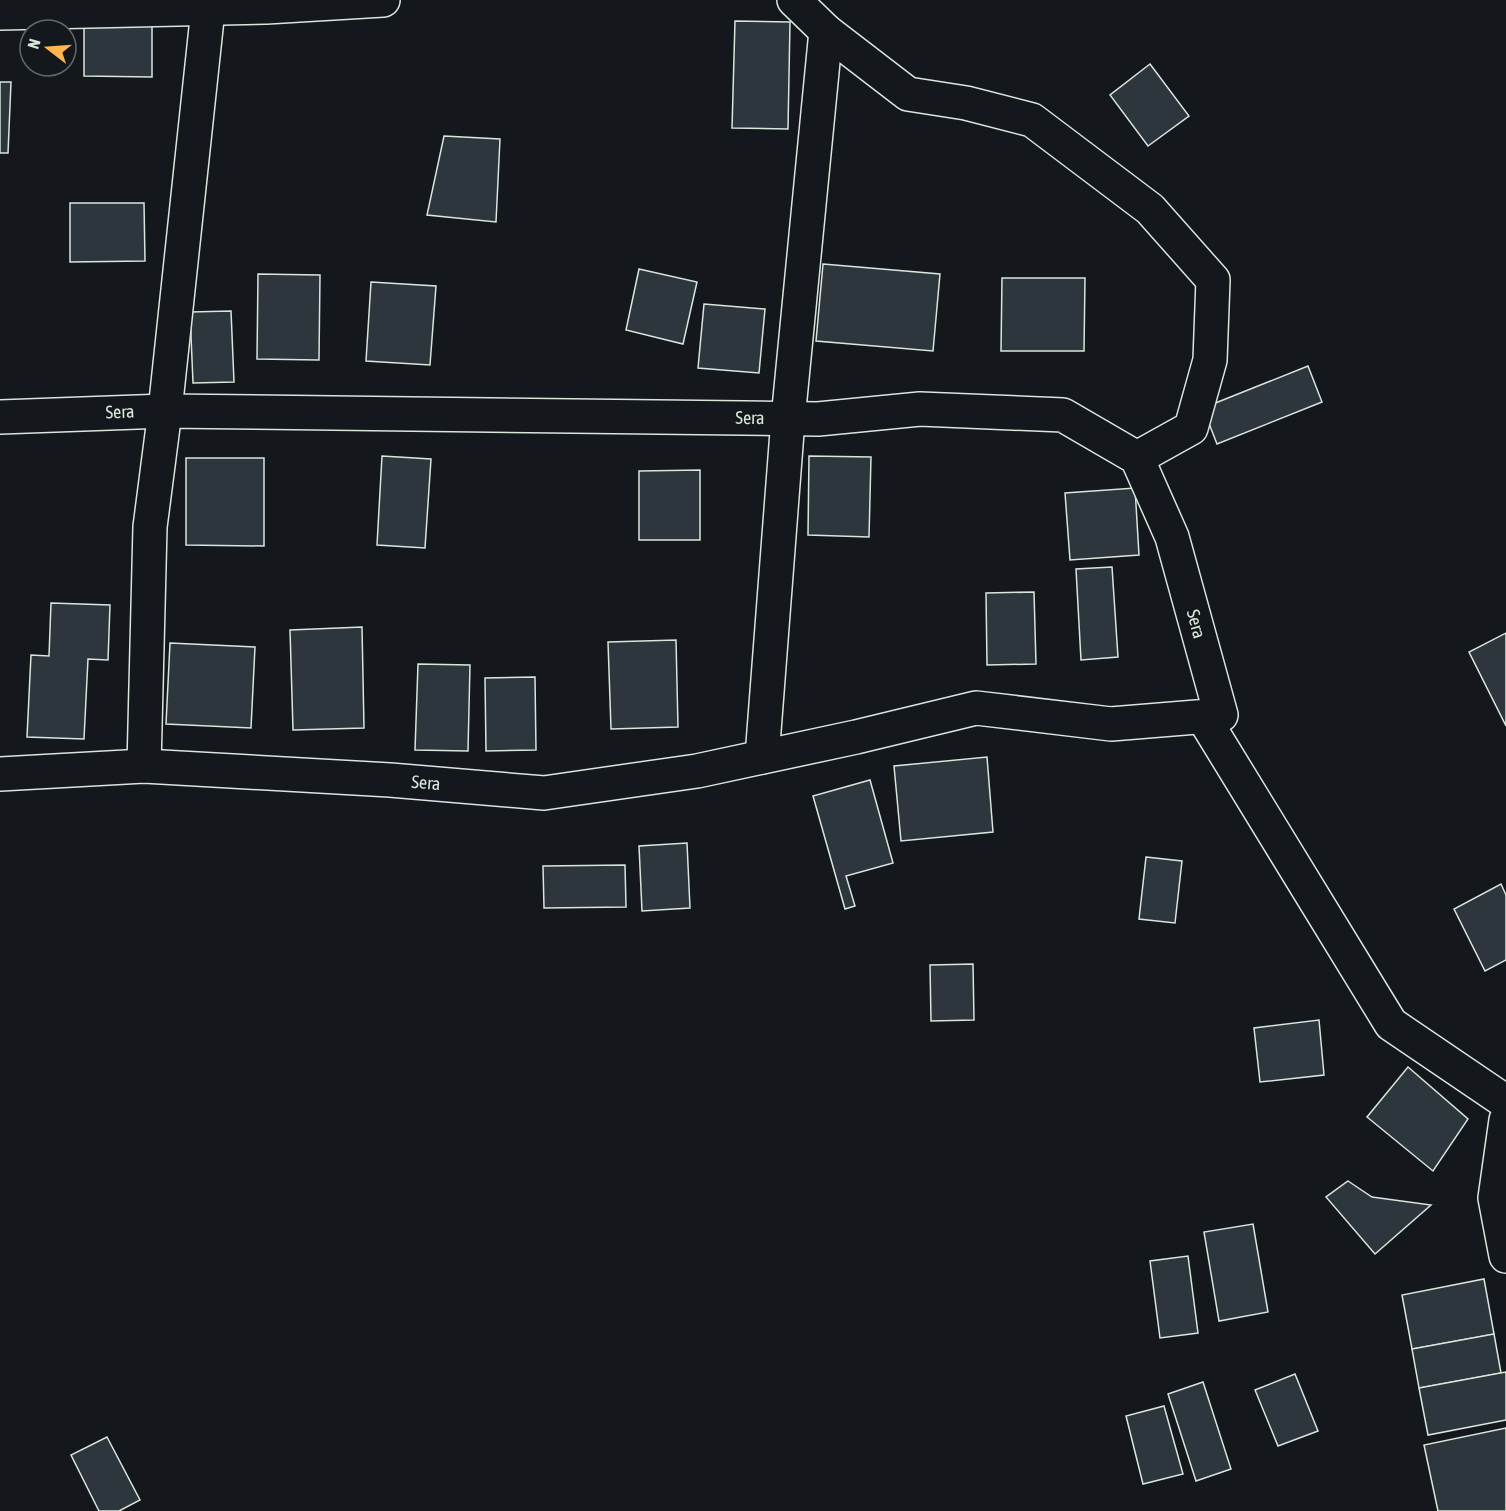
<svg xmlns="http://www.w3.org/2000/svg" width="1506" height="1511" font-family="'Asap Condensed',sans-serif">
<rect width="100%" height="100%" fill="#14181c"/>
<g fill="#2c363c" stroke="#d8e6dc" stroke-width="1.5">
<polygon points="735,21 790,22 788,129 732,128"/>
<polygon points="84,24 152,25 152,77 84,76"/>
<polygon points="1150,64 1189,116 1148,146 1110,95"/>
<polygon points="0,82 11,82 8,153 0,153"/>
<polygon points="444,136 500,139 496,222 427,215"/>
<polygon points="70,203 144,203 145,261 70,262"/>
<polygon points="823,264 940,274 933,351 816,341"/>
<polygon points="639,269 697,282 683,344 626,330"/>
<polygon points="258,274 320,275 319,360 257,359"/>
<polygon points="1002,278 1085,278 1084,351 1001,351"/>
<polygon points="371,282 436,286 430,365 366,361"/>
<polygon points="704,304 765,309 759,373 698,368"/>
<polygon points="231,311 234,382 193,383 190,312"/>
<polygon points="1308,366 1322,402 1217,444 1203,408"/>
<polygon points="382,456 431,459 425,548 377,545"/>
<polygon points="809,456 871,457 869,537 808,535"/>
<polygon points="186,458 264,458 264,546 186,545"/>
<polygon points="700,470 700,540 639,540 639,471"/>
<polygon points="1135,488 1139,555 1070,560 1065,493"/>
<polygon points="1112,567 1118,657 1081,660 1076,569"/>
<polygon points="1034,592 1036,664 987,665 986,593"/>
<polygon points="51,603 110,605 108,660 88,659 84,739 27,737 31,655 49,656"/>
<polygon points="362,627 364,728 293,730 290,630"/>
<polygon points="1506,633 1506,726 1469,652"/>
<polygon points="676,640 678,727 611,729 608,642"/>
<polygon points="170,643 255,647 251,728 166,724"/>
<polygon points="418,664 470,665 468,751 415,750"/>
<polygon points="535,677 536,750 486,751 485,678"/>
<polygon points="987,757 993,832 901,841 894,766"/>
<polygon points="870,780 893,863 846,876 855,906 845,909 813,796"/>
<polygon points="687,843 690,908 642,911 639,846"/>
<polygon points="1146,857 1182,861 1175,923 1139,919"/>
<polygon points="625,865 626,907 544,908 543,866"/>
<polygon points="1501,884 1506,895 1506,960 1485,971 1454,909"/>
<polygon points="973,964 974,1020 931,1021 930,965"/>
<polygon points="1319,1020 1324,1075 1260,1082 1254,1028"/>
<polygon points="1408,1067 1468,1119 1433,1171 1367,1117"/>
<polygon points="1348,1181 1372,1197 1431,1205 1375,1254 1326,1197"/>
<polygon points="1253,1224 1268,1312 1219,1321 1204,1232"/>
<polygon points="1188,1256 1198,1333 1160,1338 1150,1261"/>
<polygon points="1484,1279 1494,1334 1412,1349 1402,1295"/>
<polygon points="1494,1334 1501,1373 1419,1388 1412,1349"/>
<polygon points="1506,1372 1506,1420 1428,1435 1419,1388"/>
<polygon points="1295,1374 1318,1431 1278,1446 1255,1390"/>
<polygon points="1203,1382 1231,1469 1196,1481 1168,1394"/>
<polygon points="1164,1406 1183,1474 1143,1484 1126,1416"/>
<polygon points="1506,1428 1506,1511 1438,1511 1424,1445"/>
<polygon points="107,1437 140,1500 119,1511 99,1511 71,1455"/>
</g>
<g fill="none" stroke-linecap="round" stroke-linejoin="round">
<defs>
<g id="minor">
<polyline points="794,0 826,31 908,94 966,103 1032,120 1150,209 1213,280 1210,360 1191,428 1137,458"/>
<polyline points="0,13 266,7 383,0"/>
<polyline points="0,417 165,411 818,419 920,409 1063,415 1137,458 1172,537 1221,715 1111,724 976,708 856,737 697,771 544,793 390,780 144,766 0,774"/>
<polyline points="1203,717 1391,1024 1506,1102"/>
<polyline points="762,757 788,419 826,31"/>
<polyline points="144,766 150,527 165,411 209,0"/>
<polyline points="1506,1120 1495,1198 1506,1256"/>
</g>
</defs>
<use href="#minor" stroke="#d8e6dc" stroke-width="36"/>
<use href="#minor" stroke="#14181c" stroke-width="33"/>
</g>
<g text-anchor="middle" stroke-width="4.5" stroke-linejoin="round" paint-order="stroke">
<g font-size="18" fill="#d8e6dc" stroke="#14181c">
<text transform="translate(120 412) rotate(-2)" y="6">Sera</text>
<text transform="translate(750 418) rotate(1)" y="6">Sera</text>
<text transform="translate(1196 624) rotate(75)" y="6">Sera</text>
<text transform="translate(426 783) rotate(5)" y="6">Sera</text>
</g>
</g>
<g transform="translate(48 48) rotate(287)"><circle r="28" fill="#14181c" stroke="#626a69" stroke-width="1.5"/>
<path d="M0-4.5L10 22L0 15L-10 22Z" fill="#ffb74d"/>
<text y="-9" font-size="16" font-weight="bold" text-anchor="middle" fill="#d8e6dc">N</text>
</g>
</svg>
